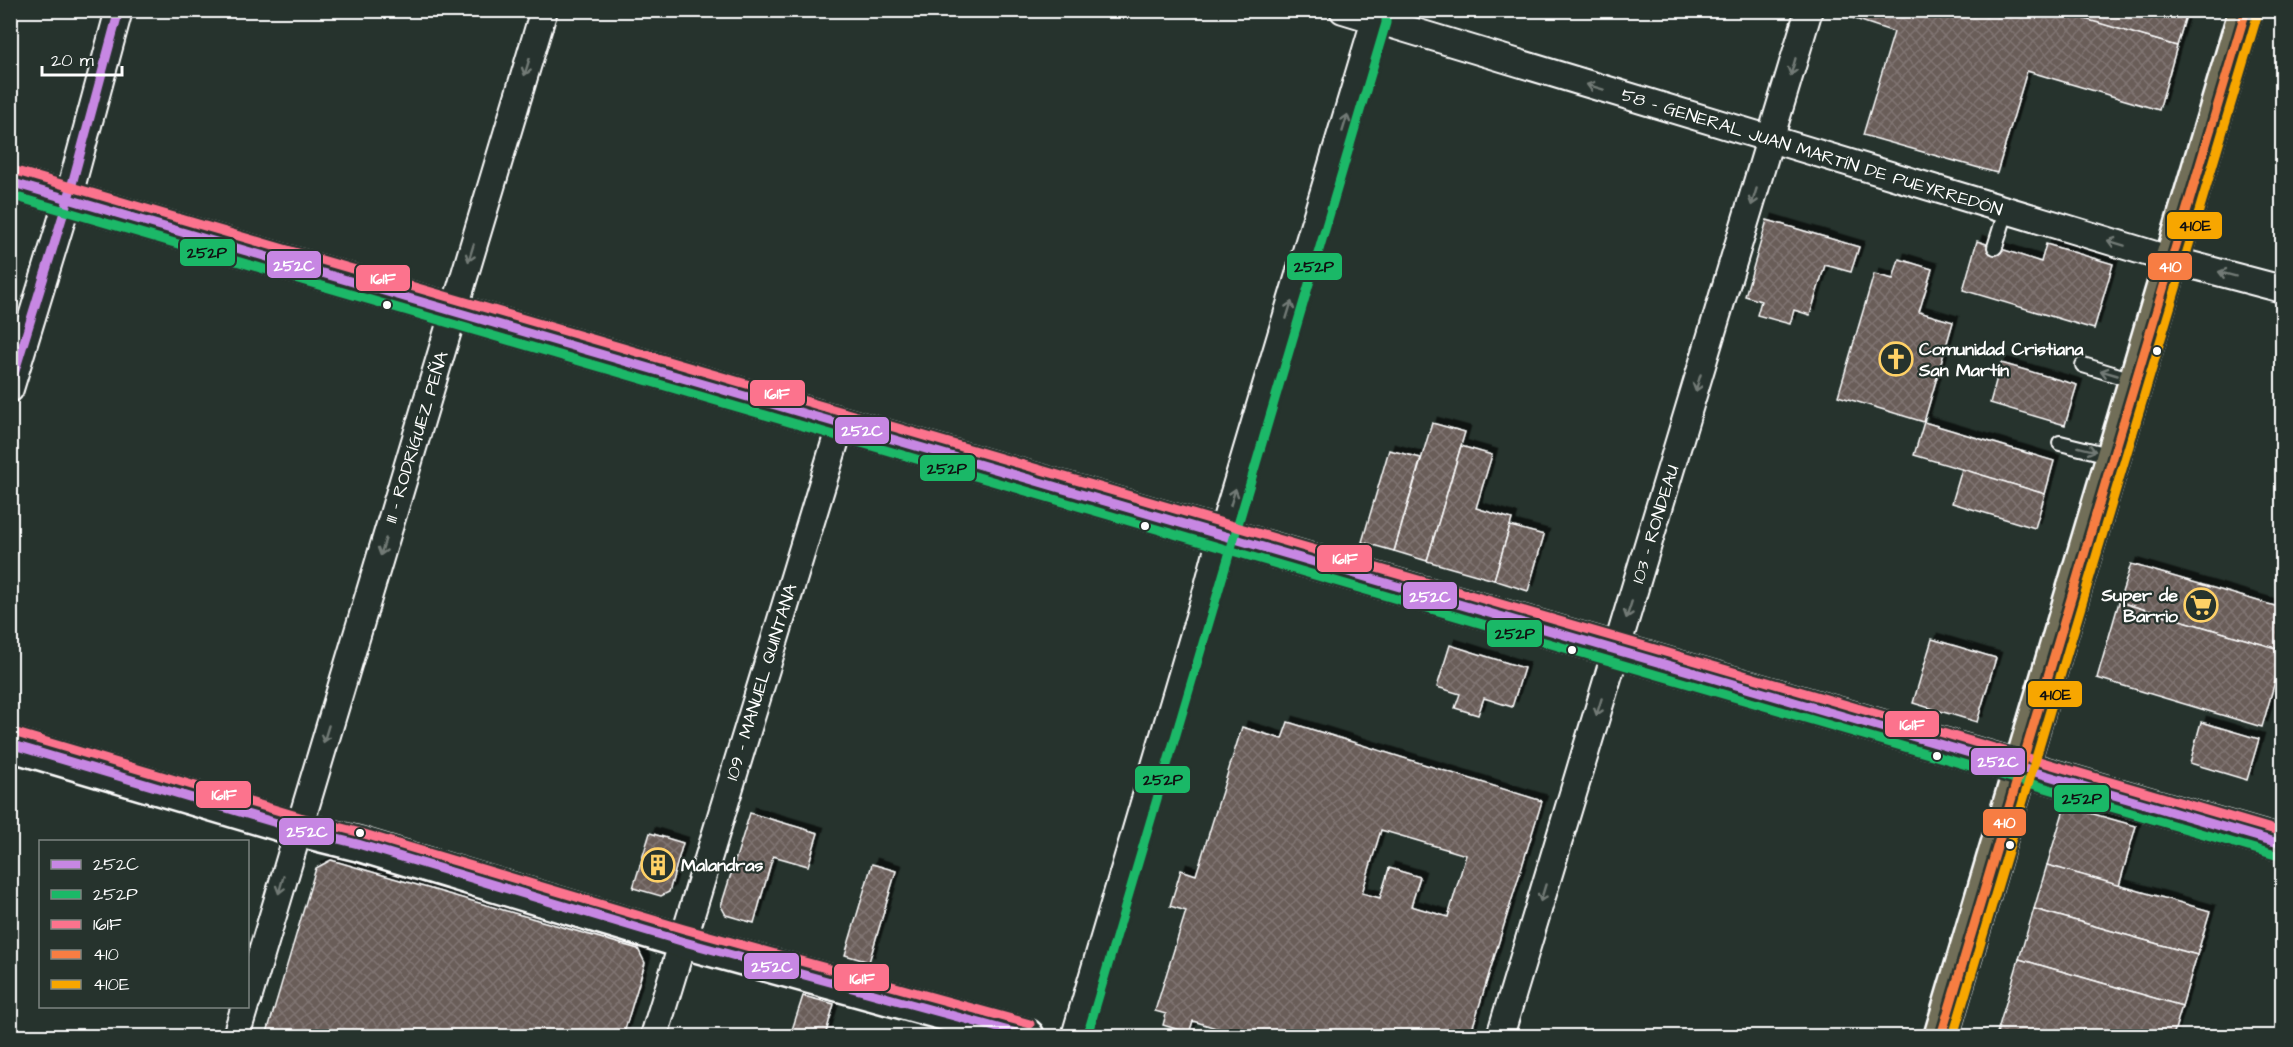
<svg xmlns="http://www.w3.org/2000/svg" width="2293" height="1047" font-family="'Architects Daughter',sans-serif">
<defs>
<pattern id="building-cross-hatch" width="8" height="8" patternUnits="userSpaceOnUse" patternTransform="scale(1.5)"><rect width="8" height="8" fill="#695d59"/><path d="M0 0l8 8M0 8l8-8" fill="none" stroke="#807572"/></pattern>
<filter id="shadow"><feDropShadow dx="5.5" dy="-5.5" stdDeviation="0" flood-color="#0009"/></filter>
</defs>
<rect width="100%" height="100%" fill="#26332d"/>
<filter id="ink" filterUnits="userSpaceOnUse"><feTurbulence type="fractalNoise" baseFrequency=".0167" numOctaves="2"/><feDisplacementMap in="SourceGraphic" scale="12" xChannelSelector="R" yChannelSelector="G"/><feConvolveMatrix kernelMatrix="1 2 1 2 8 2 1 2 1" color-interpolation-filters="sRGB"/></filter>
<g filter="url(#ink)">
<g fill="url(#building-cross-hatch)" stroke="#fff" stroke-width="1.5" fill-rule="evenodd" filter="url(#shadow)">
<polygon points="1828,10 2057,10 2177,46 2159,110 2027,71 1997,173 1863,135 1894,32"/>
<polygon points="2182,10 2187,12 2177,46 2058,11"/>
<polygon points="1767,220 1859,247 1851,272 1825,265 1810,315 1794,310 1790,324 1757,315 1761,301 1745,296"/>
<polygon points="1977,241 2041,262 2046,244 2113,264 2094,329 1963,290"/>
<polygon points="1899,259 1932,269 1919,312 1953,322 1924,422 1838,396 1874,274 1893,279"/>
<polygon points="2001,363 2077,385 2065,425 1990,403"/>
<polygon points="1924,422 2054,461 2045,494 1914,455"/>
<polygon points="1432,423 1465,432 1427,561 1394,551"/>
<polygon points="1461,446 1492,455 1476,508 1512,519 1494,580 1427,561"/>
<polygon points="1389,450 1421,458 1394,551 1362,542"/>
<polygon points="1962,469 2045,494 2035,528 1952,503"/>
<polygon points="1510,526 1544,535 1528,591 1494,580"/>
<polygon points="2131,564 2282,608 2282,650 2119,602"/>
<polygon points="2119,602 2282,650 2282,657 2262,727 2097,678"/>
<polygon points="1932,639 1996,658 1977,722 1913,703"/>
<polygon points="1450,645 1524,668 1512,707 1484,698 1478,715 1455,708 1460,694 1437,687"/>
<path d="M 1288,722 L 1542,801 L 1470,1036 L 1242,1036 L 1193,1021 L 1189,1033 L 1163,1025 L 1166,1014 L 1155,1011 L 1186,911 L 1170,906 L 1181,870 L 1196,875 L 1242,727 L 1282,739 ZM 1381,830 L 1466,855 L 1448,917 L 1411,906 L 1420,877 L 1389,868 L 1380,898 L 1362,893 Z"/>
<polygon points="2201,722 2259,739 2247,780 2190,763"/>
<polygon points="2065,806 2136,826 2119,886 2047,865"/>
<polygon points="750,813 818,833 808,866 773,856 754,923 726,915 721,906"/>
<polygon points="650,833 683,843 669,892 661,896 633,888"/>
<polygon points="331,860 638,949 645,963 623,1036 266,1036 316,868"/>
<polygon points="872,864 896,871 869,962 845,955"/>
<polygon points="2047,865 2210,911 2197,955 2034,909"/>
<polygon points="2034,909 2197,955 2182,1006 2019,959"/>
<polygon points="2019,959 2182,1006 2173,1036 2010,1036 1997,1033"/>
<polygon points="803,996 834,1004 825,1036 790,1036"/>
</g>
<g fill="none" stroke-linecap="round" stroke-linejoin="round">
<defs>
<g id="lane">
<polyline points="1995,247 2006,211"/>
<polyline points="2083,365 2136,381"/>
<polyline points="2060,443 2113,456"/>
</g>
<g id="street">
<polyline points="1343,10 2172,260 2282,289"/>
<polyline points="10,389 68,199 119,10"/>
<polyline points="248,999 544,10"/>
<polyline points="236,1036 245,1006"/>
<polyline points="654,1036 841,423"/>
<polyline points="1075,1036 1207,590 1222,533 1378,10"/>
<polyline points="1500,1036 1809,10"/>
</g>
<g id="secondary">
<polyline points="10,182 2282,844"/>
<polyline points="10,744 297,829 358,844 681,941 1027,1036"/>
</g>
<polyline id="primary" points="1941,1036 2246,10"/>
</defs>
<use href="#lane" stroke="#fff" stroke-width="18"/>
<use href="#street" stroke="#fff" stroke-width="30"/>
<use href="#secondary" stroke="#fff" stroke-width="38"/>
<use href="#primary" stroke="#fff" stroke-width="38"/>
<use href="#lane" stroke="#26332d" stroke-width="14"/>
<use href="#street" stroke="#26332d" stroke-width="26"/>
<use href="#secondary" stroke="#26332d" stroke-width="33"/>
<use href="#primary" stroke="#716e59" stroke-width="33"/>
<defs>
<g id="bus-1">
<polyline points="10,182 2282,844"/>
<polyline points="10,387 68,199 119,10"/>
<polyline points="10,744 297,829 358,844 681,941 1027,1036"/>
</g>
<g id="bus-2">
<polyline points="10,195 2279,856"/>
<polyline points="1087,1036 1386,23 1386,17 1382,10"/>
</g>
<g id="bus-3">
<polyline points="13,170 2282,832"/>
<polyline points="13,732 300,817 361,833 684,929 1030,1024"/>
</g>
<polyline id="bus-4" points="1941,1036 2246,10"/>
<polyline id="bus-5" points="1953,1036 2258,13"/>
</defs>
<use href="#bus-1" stroke="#26332d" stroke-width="14"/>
<use href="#bus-2" stroke="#26332d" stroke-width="14"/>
<use href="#bus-3" stroke="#26332d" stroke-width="14"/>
<use href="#bus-4" stroke="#26332d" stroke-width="14"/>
<use href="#bus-5" stroke="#26332d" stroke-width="14"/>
<use href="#bus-1" stroke="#c787e3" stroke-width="9"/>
<use href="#bus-2" stroke="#1ab867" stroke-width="9"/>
<use href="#bus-3" stroke="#fc738d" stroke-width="9"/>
<use href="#bus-4" stroke="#f77d43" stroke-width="9"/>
<use href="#bus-5" stroke="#f7a600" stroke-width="9"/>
</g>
<defs><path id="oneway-shaft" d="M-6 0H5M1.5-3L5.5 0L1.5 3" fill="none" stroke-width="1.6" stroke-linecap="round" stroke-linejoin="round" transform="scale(1.5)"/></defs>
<g stroke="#727a76">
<use href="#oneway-shaft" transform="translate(527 67) rotate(107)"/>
<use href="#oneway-shaft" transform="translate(1793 67) rotate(106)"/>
<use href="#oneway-shaft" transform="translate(1595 87) rotate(-163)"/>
<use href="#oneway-shaft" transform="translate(1345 123) rotate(-73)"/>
<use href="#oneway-shaft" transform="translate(1754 197) rotate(107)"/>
<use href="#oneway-shaft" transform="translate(2116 243) rotate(-163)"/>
<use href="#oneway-shaft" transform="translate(471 253) rotate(107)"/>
<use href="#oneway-shaft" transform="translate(2227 274) rotate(-165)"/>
<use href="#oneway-shaft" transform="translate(1289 310) rotate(-73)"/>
<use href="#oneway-shaft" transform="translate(2109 373) rotate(-164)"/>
<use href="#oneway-shaft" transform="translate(1698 383) rotate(107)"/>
<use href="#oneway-shaft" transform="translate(2087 449) rotate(14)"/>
<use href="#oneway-shaft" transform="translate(1233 497) rotate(-73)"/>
<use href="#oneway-shaft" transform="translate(383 547) rotate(107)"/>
<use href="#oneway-shaft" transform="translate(1629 610) rotate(108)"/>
<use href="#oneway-shaft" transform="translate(1599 707) rotate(107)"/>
<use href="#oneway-shaft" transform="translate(326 734) rotate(107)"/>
<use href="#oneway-shaft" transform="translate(281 885) rotate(106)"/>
<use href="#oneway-shaft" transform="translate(1543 893) rotate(107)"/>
</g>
</g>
<defs>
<symbol id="church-ring" viewBox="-11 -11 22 22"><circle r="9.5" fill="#26332d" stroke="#ffd166" stroke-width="1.5"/><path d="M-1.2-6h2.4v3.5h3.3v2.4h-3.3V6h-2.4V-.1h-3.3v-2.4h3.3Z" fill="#ffd166"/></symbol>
<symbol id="supermarket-ring" viewBox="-11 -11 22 22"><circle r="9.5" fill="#26332d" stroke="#ffd166" stroke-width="1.5"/><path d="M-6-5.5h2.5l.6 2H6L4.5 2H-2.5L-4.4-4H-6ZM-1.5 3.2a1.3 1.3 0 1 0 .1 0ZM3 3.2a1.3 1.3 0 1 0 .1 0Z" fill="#ffd166"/></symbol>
<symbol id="building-ring" viewBox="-11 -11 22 22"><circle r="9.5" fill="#26332d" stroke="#ffd166" stroke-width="1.5"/><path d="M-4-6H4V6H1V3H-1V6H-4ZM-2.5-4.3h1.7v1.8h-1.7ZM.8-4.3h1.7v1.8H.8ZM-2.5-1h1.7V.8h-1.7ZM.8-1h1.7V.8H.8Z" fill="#ffd166"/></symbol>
</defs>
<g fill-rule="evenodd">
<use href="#church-ring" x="1877" y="340" width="38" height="38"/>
<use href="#supermarket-ring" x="2182" y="586" width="38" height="38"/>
<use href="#building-ring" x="639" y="846" width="38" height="38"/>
</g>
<g fill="#fff" stroke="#26332d" stroke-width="2">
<circle cx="387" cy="305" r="5"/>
<circle cx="2157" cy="351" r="5"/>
<circle cx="1145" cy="526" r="5"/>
<circle cx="1572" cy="650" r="5"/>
<circle cx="1937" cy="756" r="5"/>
<circle cx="360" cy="833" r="5"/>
<circle cx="2010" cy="845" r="5"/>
</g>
<g text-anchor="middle" stroke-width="4.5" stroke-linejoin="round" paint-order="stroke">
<g font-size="18" fill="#fff" stroke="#26332d">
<text transform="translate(1812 152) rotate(17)" y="6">58 - GENERAL JUAN MARTÍN DE PUEYRREDÓN</text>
<text transform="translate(416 437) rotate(-73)" y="6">111 - RODRÍGUEZ PEÑA</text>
<text transform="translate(1655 524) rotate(-73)" y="6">103 - RONDEAU</text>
<text transform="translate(761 682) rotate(-73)" y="6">109 - MANUEL QUINTANA</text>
</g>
<g font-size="18" font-weight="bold" fill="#fff" stroke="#26332d" text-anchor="start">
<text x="1919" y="355">Comunidad Cristiana<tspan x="1919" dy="21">San Martín</tspan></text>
<text x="2178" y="601" text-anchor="end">Super de<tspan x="2178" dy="21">Barrio</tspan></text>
<text x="681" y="871">Malandras</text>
</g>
</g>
<g stroke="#26332d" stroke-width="2">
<rect x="2166" y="211" width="57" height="29" rx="6" fill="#f7a600"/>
<rect x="179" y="238" width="57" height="29" rx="6" fill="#1ab867"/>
<rect x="266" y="250" width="56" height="29" rx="6" fill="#c787e3"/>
<rect x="1286" y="252" width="57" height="29" rx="6" fill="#1ab867"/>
<rect x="2147" y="252" width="46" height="29" rx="6" fill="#f77d43"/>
<rect x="355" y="264" width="56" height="28" rx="6" fill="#fc738d"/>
<rect x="749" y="379" width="57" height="28" rx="6" fill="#fc738d"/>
<rect x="834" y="416" width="56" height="29" rx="6" fill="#c787e3"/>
<rect x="919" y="454" width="57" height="28" rx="6" fill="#1ab867"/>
<rect x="1316" y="544" width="57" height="29" rx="6" fill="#fc738d"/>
<rect x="1402" y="581" width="56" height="29" rx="6" fill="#c787e3"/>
<rect x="1486" y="619" width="57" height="29" rx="6" fill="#1ab867"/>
<rect x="2027" y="680" width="56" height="28" rx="6" fill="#f7a600"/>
<rect x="1884" y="710" width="56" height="28" rx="6" fill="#fc738d"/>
<rect x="1970" y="747" width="56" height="29" rx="6" fill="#c787e3"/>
<rect x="1134" y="765" width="57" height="29" rx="6" fill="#1ab867"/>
<rect x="195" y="780" width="57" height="29" rx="6" fill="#fc738d"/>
<rect x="2053" y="784" width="57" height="29" rx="6" fill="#1ab867"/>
<rect x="1982" y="808" width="45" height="29" rx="6" fill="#f77d43"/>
<rect x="278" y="817" width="57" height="29" rx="6" fill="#c787e3"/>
<rect x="743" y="952" width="57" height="28" rx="6" fill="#c787e3"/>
<rect x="833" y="963" width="57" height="29" rx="6" fill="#fc738d"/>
</g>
<g font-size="16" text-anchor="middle" font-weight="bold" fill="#fff">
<text x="294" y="271">252C</text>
<text x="2170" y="272">410</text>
<text x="383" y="284">161F</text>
<text x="777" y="399">161F</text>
<text x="862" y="436">252C</text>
<text x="1345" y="564">161F</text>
<text x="1430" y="602">252C</text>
<text x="1912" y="730">161F</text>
<text x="1998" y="767">252C</text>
<text x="224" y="800">161F</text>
<text x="2004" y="828">410</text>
<text x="307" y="837">252C</text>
<text x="772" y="972">252C</text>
<text x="862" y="984">161F</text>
</g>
<g font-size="16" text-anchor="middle" font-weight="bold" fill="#111">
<text x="2195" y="231">410E</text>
<text x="207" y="258">252P</text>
<text x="1314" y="272">252P</text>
<text x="947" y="474">252P</text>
<text x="1515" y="639">252P</text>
<text x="2055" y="700">410E</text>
<text x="1163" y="785">252P</text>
<text x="2082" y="804">252P</text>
</g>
<rect width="2293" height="1047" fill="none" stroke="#26332d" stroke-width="36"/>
<rect x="18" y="18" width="2257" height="1011" fill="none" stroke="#fff" stroke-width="2" filter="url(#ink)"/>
<rect x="39" y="840" width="210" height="168" fill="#26332d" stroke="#7d8581" stroke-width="1.5"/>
<rect x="51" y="860" width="30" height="9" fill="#c787e3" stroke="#7d8581" stroke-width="1.5"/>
<text x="93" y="870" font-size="18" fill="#ffffff">252C</text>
<rect x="51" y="890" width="30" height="9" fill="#1ab867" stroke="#7d8581" stroke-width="1.5"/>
<text x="93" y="900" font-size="18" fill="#ffffff">252P</text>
<rect x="51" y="920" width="30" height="9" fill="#fc738d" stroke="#7d8581" stroke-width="1.5"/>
<text x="93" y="930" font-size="18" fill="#ffffff">161F</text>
<rect x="51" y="950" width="30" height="9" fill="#f77d43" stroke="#7d8581" stroke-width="1.5"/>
<text x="93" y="960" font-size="18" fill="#ffffff">410</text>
<rect x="51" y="980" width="30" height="9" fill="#f7a600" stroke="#7d8581" stroke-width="1.5"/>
<text x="93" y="990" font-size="18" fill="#ffffff">410E</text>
<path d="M42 66v9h80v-9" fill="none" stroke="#ffffff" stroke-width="3"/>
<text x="51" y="66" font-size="18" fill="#ffffff" stroke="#26332d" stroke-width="4.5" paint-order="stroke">20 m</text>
</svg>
